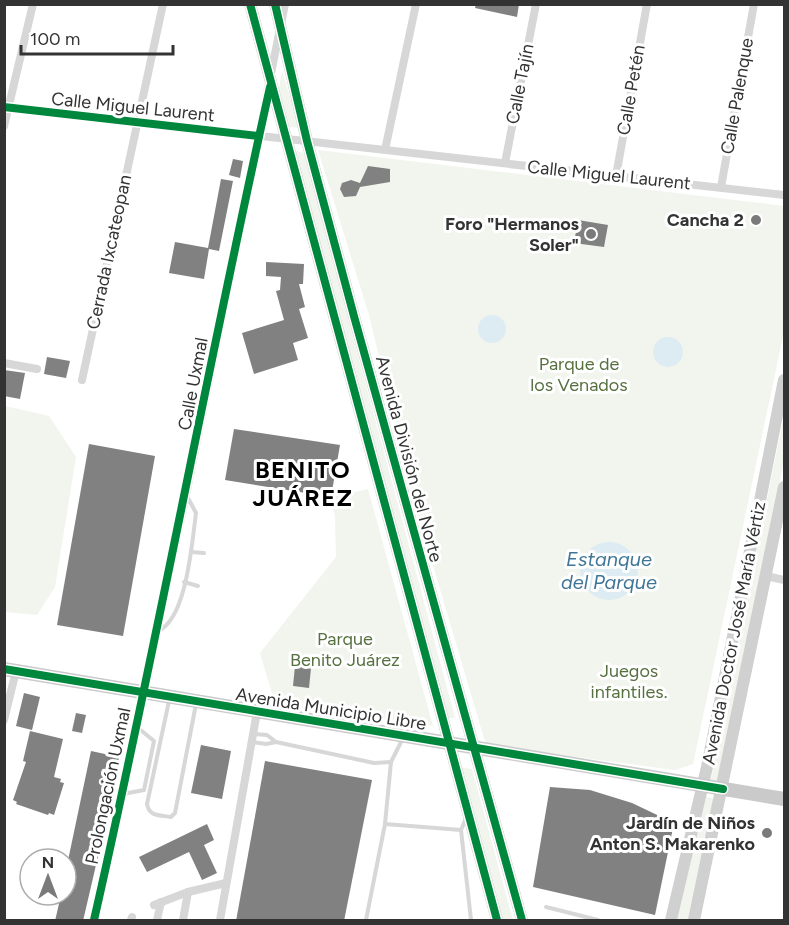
<svg xmlns="http://www.w3.org/2000/svg" width="789" height="925" font-family="Figtree,sans-serif">
<rect width="100%" height="100%" fill="#fff"/>
<g fill="#f1f5ed">
<polygon points="282,71 300,128 289,127 279,88"/>
<polygon points="294,150 304,153 455,718 448,718"/>
<polygon points="318,150 784,206 784,331 693,764 675,770 486,745 412,494 369,315"/>
<polygon points="5,406 49,416 76,457 55,587 37,615 5,612"/>
<polygon points="784,415 784,461 718,781 711,780"/>
<polygon points="368,489 433,726 275,704 260,653 336,557 335,517 331,497"/>
<polygon points="459,767 472,769 513,920 501,920"/>
<polygon points="706,797 716,799 688,920 677,920"/>
</g>
<g fill="#ddebf3">
<circle cx="492" cy="329" r="14"/>
<circle cx="668" cy="352" r="15"/>
<circle cx="609" cy="571" r="29"/>
</g>
<g fill="#818181">
<polygon points="476,4 519,4 517,17 475,8"/>
<polygon points="233,159 243,161 240,178 229,175"/>
<polygon points="368,166 390,169 390,182 360,187 356,196 344,197 340,189 342,183 351,180 360,183"/>
<polygon points="221,179 233,181 219,251 209,249 204,279 169,273 175,242 208,248"/>
<polygon points="578,220 608,225 604,247 574,243"/>
<polygon points="266,262 304,264 303,284 299,284 305,307 299,309 308,338 293,343 298,360 254,374 242,333 284,320 276,291 280,290 281,277 266,276"/>
<polygon points="47,357 70,361 66,378 44,374"/>
<polygon points="4,370 25,373 20,399 4,396"/>
<polygon points="234,429 340,445 331,497 225,480"/>
<polygon points="89,444 155,456 123,636 57,625"/>
<polygon points="296,656 312,658 309,688 293,686"/>
<polygon points="24,693 40,697 32,730 16,726"/>
<polygon points="76,713 86,715 82,733 72,731"/>
<polygon points="30,731 63,739 54,777 61,779 60,782 64,783 54,815 49,813 48,815 16,804 17,802 13,800 26,762 23,761"/>
<polygon points="201,745 231,751 222,799 191,793"/>
<polygon points="91,751 119,757 112,796 83,921 55,921 61,895 66,895 66,870"/>
<polygon points="265,761 372,780 344,921 236,921"/>
<polygon points="550,787 590,790 632,803 674,823 655,915 533,887"/>
<polygon points="207,824 214,840 204,845 217,873 202,880 189,852 147,872 139,857"/>
</g>
<g fill="none" stroke-linecap="round" stroke-linejoin="round">
<g stroke="#d7d7d7" stroke-width="4">
<polyline points="191,552 204,553"/>
<polyline points="184,582 198,586"/>
<path d="M 158,631 C 187,619 192,541 196,513 L 188,498"/>
<path d="M 169,701 L 147,804 C 149,817 160,815 171,817 L 175,813 L 196,704"/>
<polyline points="253,734 267,735 276,742 374,763 391,762"/>
<polyline points="252,742 266,744 276,742"/>
<polyline points="123,794 144,790 154,741 137,727"/>
<polyline points="466,818 461,830 471,920"/>
<polyline points="385,824 391,762 403,738"/>
<polyline points="546,907 598,920"/>
<polyline points="366,920 385,824 461,830"/>
</g>
<g stroke="#d7d7d7" stroke-width="8">
<polyline points="4,107 784,195"/>
<polyline points="4,126 33,4"/>
<polyline points="385,150 416,4"/>
<polyline points="505,163 536,4"/>
<polyline points="616,176 647,4"/>
<polyline points="721,187 754,4"/>
<polyline points="4,363 37,369"/>
<polyline points="82,380 163,4"/>
<polyline points="766,576 784,580"/>
<polyline points="4,720 16,671"/>
<polyline points="154,905 188,892 226,883"/>
<polyline points="94,920 186,495 285,4"/>
<polyline points="131,920 132,917"/>
<polyline points="157,920 161,902"/>
<polyline points="183,920 188,892"/>
<polyline points="220,920 257,712"/>
</g>
<g stroke="#d0d0d0" stroke-width="12">
<polyline points="250,4 497,920"/>
<polyline points="275,4 307,141 355,320 522,920"/>
<polyline points="671,920 707,767 784,380"/>
<polyline points="694,920 784,487"/>
</g>
<polyline stroke="#cacaca" stroke-width="14" points="4,669 784,799"/>
<defs>
<g id="cycleway">
<polyline points="250,4 497,920"/>
<polyline points="275,4 307,141 355,320 522,920"/>
<polyline points="4,107 259,136"/>
<polyline points="4,669 723,789"/>
<path d="M 94,920 C 157,644 208,364 270,87"/>
</g>
</defs>
<use href="#cycleway" stroke="#fff" stroke-width="11"/>
<use href="#cycleway" stroke="#00873e" stroke-width="8"/>
</g>
<g fill="#7a7a7a" stroke="#fff" stroke-width="2">
<circle cx="756" cy="220" r="6"/>
<circle cx="591" cy="234" r="6"/>
<circle cx="767" cy="833" r="6"/>
</g>
<g text-anchor="middle" stroke-width="6" stroke-linejoin="round" paint-order="stroke">
<g font-size="18" fill="#333" stroke="#fff">
<text transform="translate(520 84) rotate(-79)" y="6">Calle Tajín</text>
<text transform="translate(631 90) rotate(-80)" y="6">Calle Petén</text>
<text transform="translate(737 96) rotate(-80)" y="6">Calle Palenque</text>
<text transform="translate(133 107) rotate(6)" y="6">Calle Miguel Laurent</text>
<text transform="translate(609 175) rotate(6)" y="6">Calle Miguel Laurent</text>
<text transform="translate(109 252) rotate(-78)" y="6">Cerrada Ixcateopan</text>
<text transform="translate(193 384) rotate(-79)" y="6">Calle Uxmal</text>
<text transform="translate(409 459) rotate(75)" y="6">Avenida División del Norte</text>
<text transform="translate(734 633) rotate(-79)" y="6">Avenida Doctor José María Vértiz</text>
<text transform="translate(331 709) rotate(9)" y="6">Avenida Municipio Libre</text>
<text transform="translate(108 786) rotate(-78)" y="6">Prolongación Uxmal</text>
</g>
<g font-size="18" font-weight="bold" fill="#333" stroke="#fff" text-anchor="end">
<text x="744" y="226">Cancha 2</text>
<text x="579" y="230">Foro "Hermanos<tspan x="579" dy="21">Soler"</tspan></text>
<text x="755" y="829">Jardín de Niños<tspan x="755" dy="21">Anton S. Makarenko</tspan></text>
</g>
<g font-size="18" fill="#56703f" stroke="#fff">
<text x="579" y="370">Parque de<tspan x="579" dy="21">los Venados</tspan></text>
<text x="345" y="645">Parque<tspan x="345" dy="21">Benito Juárez</tspan></text>
<text x="629" y="677">Juegos<tspan x="629" dy="21">infantiles.</tspan></text>
</g>
<g font-size="20" font-style="italic" fill="#3f7597" stroke="#fff">
<text x="609" y="566">Estanque<tspan x="609" dy="23">del Parque</tspan></text>
</g>
<g font-size="24" font-weight="bold" letter-spacing="1.5" fill="#000" stroke="#fff">
<text x="303" y="478">BENITO<tspan x="303" dy="28">JUÁREZ</tspan></text>
</g>
</g>
<rect width="789" height="925" fill="none" stroke="#333333" stroke-width="12"/>
<g transform="translate(48 877)"><circle r="28" fill="#ffffff" stroke="#adadad" stroke-width="1.5"/>
<path d="M0-4.5L10 22L0 15L-10 22Z" fill="#7a7a7a"/>
<text y="-9" font-size="16" font-weight="bold" text-anchor="middle" fill="#333333">N</text>
</g>
<path d="M21 45v9h152v-9" fill="none" stroke="#333333" stroke-width="3"/>
<text x="30" y="45" font-size="18" fill="#333333" stroke="#ffffff" stroke-width="4.5" paint-order="stroke">100 m</text>
</svg>
